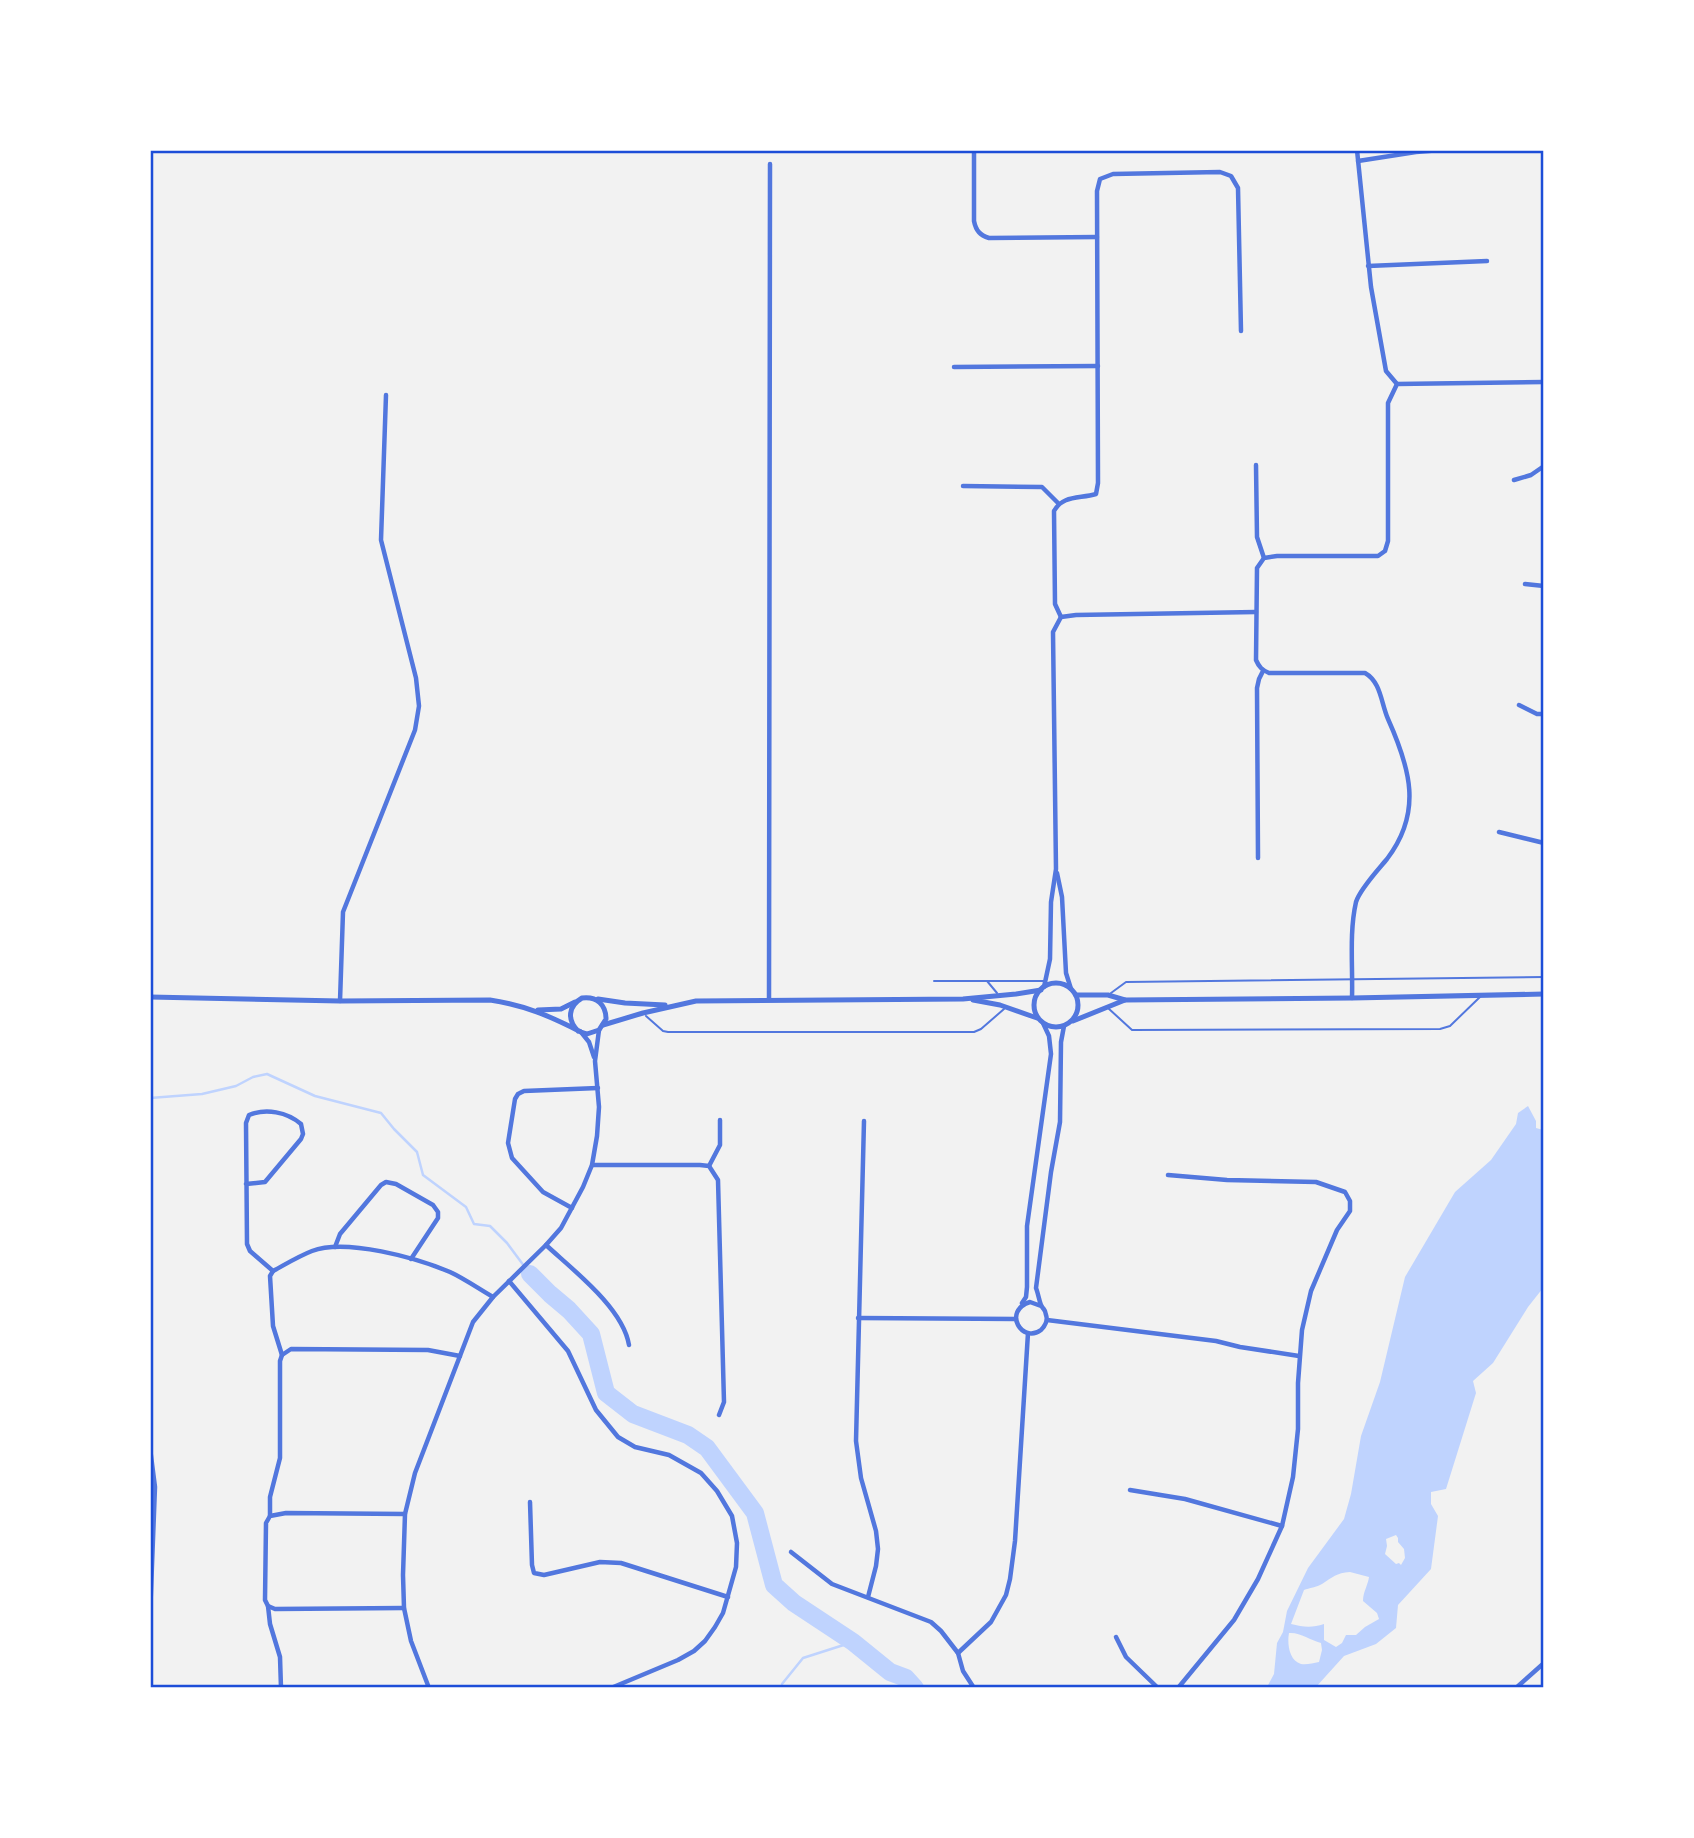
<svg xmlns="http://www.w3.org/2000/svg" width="1694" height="1838" font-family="'PT Sans Narrow',sans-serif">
<rect width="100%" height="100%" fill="#f2f2f2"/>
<path fill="#bfd3fe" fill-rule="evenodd" d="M 1528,1106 L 1536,1121 L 1536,1128 L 1543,1130 L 1543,1288 L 1528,1307 L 1493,1363 L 1473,1381 L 1476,1393 L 1446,1489 L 1431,1492 L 1431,1504 L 1438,1516 L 1431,1569 L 1398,1605 L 1396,1628 L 1376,1644 L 1344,1656 L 1316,1687 L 1267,1687 L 1274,1674 L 1277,1643 L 1283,1632 L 1287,1611 L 1308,1568 L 1344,1519 L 1351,1494 L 1361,1436 L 1380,1382 L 1405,1277 L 1455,1192 L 1491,1160 L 1516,1124 L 1518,1113 ZM 1396,1535 L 1398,1538 L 1398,1542 L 1404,1549 L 1405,1558 L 1401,1565 L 1399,1563 L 1396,1564 L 1385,1554 L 1387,1546 L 1386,1539 ZM 1350,1572 L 1369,1577 C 1368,1585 1363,1592 1363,1601 L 1377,1613 L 1379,1619 L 1365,1627 L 1356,1635 L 1346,1635 L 1342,1643 L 1336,1647 L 1324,1640 L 1324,1624 C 1312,1628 1303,1627 1291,1624 L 1304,1590 C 1309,1588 1317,1587 1322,1584 C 1333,1577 1336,1573 1350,1572 ZM 1289,1633 C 1300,1632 1310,1640 1321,1643 L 1322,1650 L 1319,1662 C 1313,1663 1307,1665 1301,1664 C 1289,1661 1287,1643 1289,1633 Z"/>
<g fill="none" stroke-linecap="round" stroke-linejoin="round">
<g stroke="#bfd3fe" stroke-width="2.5">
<polyline points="150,1098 202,1094 236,1086 253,1077 267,1074 315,1096 381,1113 394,1129 417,1152 423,1175 466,1207 474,1224 490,1226 507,1243 530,1274"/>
<polyline points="782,1684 803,1658 853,1642"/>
</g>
<polyline stroke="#bfd3fe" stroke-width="18" points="530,1274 550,1294 569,1310 591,1334 606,1393 633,1414 688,1435 707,1448 755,1513 774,1585 794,1603 853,1642 890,1672 906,1678 915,1688"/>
<g stroke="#5277de" stroke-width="2">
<polyline points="934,981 1045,981"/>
<polyline points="987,981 997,993"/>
<polyline points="1111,993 1126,982 1544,977"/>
<polyline points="1108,1008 1132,1030 1440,1029 1450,1026 1481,996"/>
<polyline points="646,1016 663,1031 668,1032 974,1032 981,1029 1004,1009"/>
</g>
<g stroke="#5277de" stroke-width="4.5">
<path d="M 974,150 L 974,221 C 976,231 980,235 989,238 L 1097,237"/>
<polyline points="1357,150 1371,287 1386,371 1397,384"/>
<polyline points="1358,161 1416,152 1441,150"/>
<polyline points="1368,266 1487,261"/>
<polyline points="954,367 1098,366"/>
<polyline points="1256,465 1257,537 1264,558"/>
<polyline points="1514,480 1531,475 1544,466"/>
<polyline points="963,486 1042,487 1058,503"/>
<polyline points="1525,584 1544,586"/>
<path d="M 1061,617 L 1055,604 L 1054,511 C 1063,495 1079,499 1096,494 L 1098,483 L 1097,191 L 1100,179 L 1113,174 L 1220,172 L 1231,176 L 1238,188 L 1241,331"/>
<polyline points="1061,617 1076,615 1256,612"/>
<polyline points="1519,705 1537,714 1544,714"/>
<polyline points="1499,832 1544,843"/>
<polyline points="1258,858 1257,688 1259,679 1263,671"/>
<polyline points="1057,873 1062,897 1066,973 1071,989"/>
<polyline points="1044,987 1050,959 1051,902 1056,869 1053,632 1061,617"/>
<path d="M 1352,998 C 1353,967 1349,933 1356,902 C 1360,889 1378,870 1387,859 C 1423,812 1410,768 1388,719 C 1381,703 1381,682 1365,673 L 1269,673 C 1262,670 1259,667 1256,660 L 1257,568 L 1264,558 L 1277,556 L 1378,556 L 1385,551 L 1388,541 L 1388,403 L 1397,384 L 1544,382"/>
<polyline points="769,1000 770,164"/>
<polyline points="340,1001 343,912 415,730 419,706 416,678 381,540 386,395"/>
<polyline points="581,1032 589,1042 594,1057"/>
<polyline points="864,1121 856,1441 861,1478 876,1531 878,1549 876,1566 868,1597"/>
<polyline points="592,1165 700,1165 709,1166 718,1180 724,1402 719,1415"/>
<polyline points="709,1166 720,1145 720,1120"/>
<polyline points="1168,1175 1227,1180 1316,1182 1345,1192 1350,1201 1350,1211 1337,1230 1311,1291 1302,1330 1298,1383 1298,1429 1293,1477 1282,1526 1258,1579 1234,1620 1178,1688"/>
<path d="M 246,1184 L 265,1182 L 301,1139 L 303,1134 L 301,1124 C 287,1112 266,1108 249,1115 L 246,1123 L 247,1244 L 250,1251 L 273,1271 C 286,1264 299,1256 312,1251 C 346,1238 417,1258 450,1272 C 465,1279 479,1289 493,1297"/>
<polyline points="572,1208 543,1192 512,1158 508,1143 515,1099 518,1094 524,1091 598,1088"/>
<path d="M 546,1245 C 573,1270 623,1308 629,1345"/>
<polyline points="335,1247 340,1234 381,1185 386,1182 396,1184 433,1205 438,1212 438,1218 411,1259"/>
<polyline points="273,1271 270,1276 273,1326 282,1355"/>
<polyline points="509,1281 568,1351 596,1410 618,1437 635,1447 669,1455 701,1473 717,1491 732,1516 737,1543 736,1567 723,1613 715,1627 705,1641 694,1651 678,1660 611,1688"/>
<polyline points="1022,1303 1026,1297 1027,1287 1027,1226 1051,1054 1049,1036 1043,1023"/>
<path d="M 1041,1306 L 1030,1302 C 1002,1311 1022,1344 1041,1330 C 1045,1326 1048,1320 1046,1315 C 1045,1308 1044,1311 1041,1305 C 1039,1300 1038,1293 1036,1288 L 1051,1172 L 1060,1122 L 1061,1042 L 1064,1026"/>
<polyline points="858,1318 1016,1319"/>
<polyline points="1047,1320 1216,1341 1240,1347 1299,1356"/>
<polyline points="150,1448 155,1487 150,1617"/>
<polyline points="1130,1490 1185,1499 1282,1526"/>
<polyline points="530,1502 532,1565 534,1573 544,1575 600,1562 621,1563 728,1597"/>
<polyline points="270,1516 270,1497 280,1458 280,1361 282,1355 291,1349 428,1350 460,1356"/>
<polyline points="791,1552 832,1584 931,1622 941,1631 958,1653 963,1671 974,1688"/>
<polyline points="268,1606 270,1624 280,1657 281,1688"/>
<polyline points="404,1608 275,1609 268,1606 265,1600 266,1523 270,1516 286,1513 405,1514"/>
<polyline points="1116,1637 1126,1657 1158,1688"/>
<polyline points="958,1653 991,1622 1006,1595 1010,1579 1015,1541 1028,1333"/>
<polyline points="429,1688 411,1641 404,1608 403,1575 405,1514 415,1473 473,1322 493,1297 546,1245 561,1228 583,1187 592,1165 597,1136 599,1107 595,1061 599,1030"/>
<polyline points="1516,1688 1544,1663"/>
</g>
<g stroke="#5277de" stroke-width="5">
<circle cx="1056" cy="1005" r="22"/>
<polyline points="1076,995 1108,995 1125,1000 1352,998 1544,994"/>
<path d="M 150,997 L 340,1001 L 490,1000 C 524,1005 550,1016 581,1032 L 587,1034 L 599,1030 L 606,1019 C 606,1005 597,996 582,998 C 568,1006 567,1020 578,1031"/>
<polyline points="598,999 625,1003 665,1005"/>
<polyline points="973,1000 1000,1005 1037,1018"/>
<polyline points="538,1010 561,1009 575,1002"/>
<polyline points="1073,1021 1125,1000"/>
<polyline points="603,1025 643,1013 696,1001 963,999 1016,994 1041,990"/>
</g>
</g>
<rect width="1694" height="1838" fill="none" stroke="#ffffff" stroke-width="304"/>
<rect x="152" y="152" width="1390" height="1534" fill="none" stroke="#1d4ed8" stroke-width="2.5"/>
</svg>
